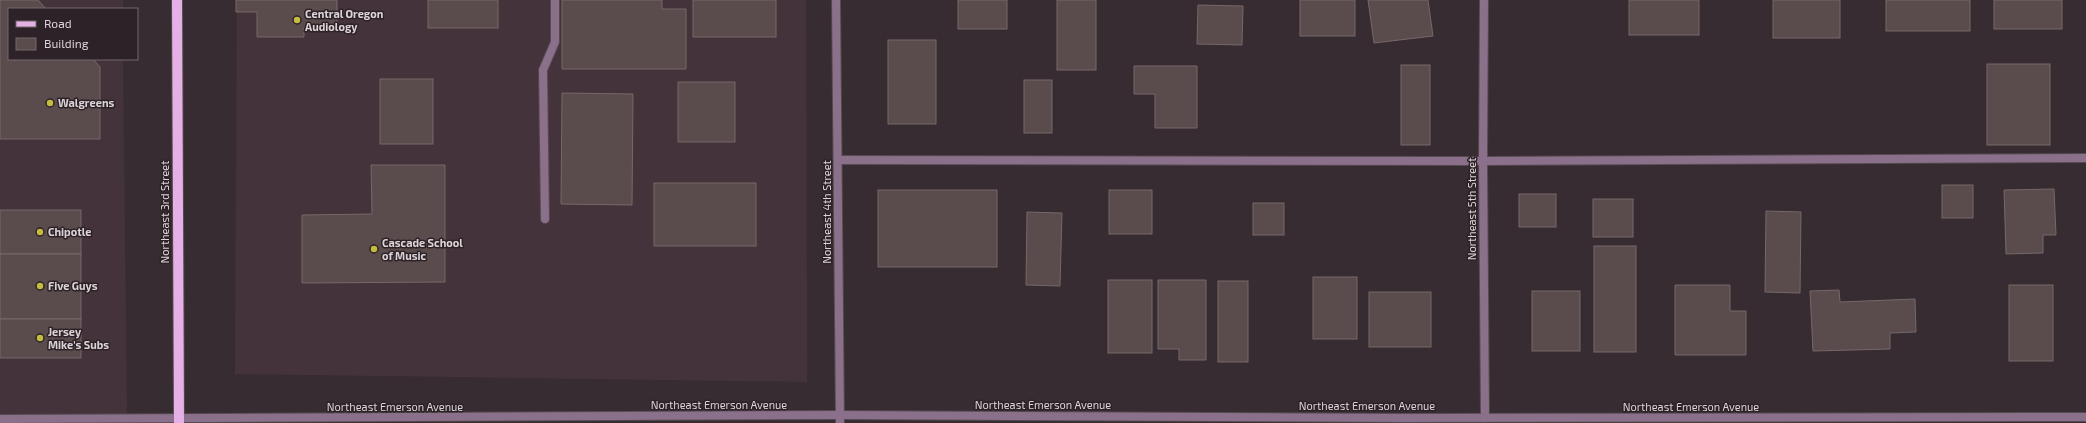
<svg xmlns="http://www.w3.org/2000/svg" width="2086" height="423" font-family="'Exo 2',sans-serif">
<rect width="100%" height="100%" fill="#372c31"/>
<g fill="#45333b">
<polygon points="0,0 123,0 123,9 9,9 9,59 123,59 127,423 0,423"/>
<polygon points="237,0 806,0 807,382 235,374"/>
</g>
<g fill="#5a4c4d" stroke="#766869">
<polygon points="0,0 38,0 46,9 9,9 9,59 93,59 100,67 100,139 0,139"/>
<polygon points="236,0 337,0 337,27 304,27 304,37 257,37 257,12 236,12"/>
<rect x="428" y="0" width="70" height="28"/>
<polygon points="562,0 662,0 662,9 686,9 686,69 562,69"/>
<rect x="693" y="0" width="83" height="37"/>
<rect x="958" y="0" width="49" height="29"/>
<rect x="1057" y="0" width="39" height="70"/>
<rect x="1300" y="0" width="55" height="36"/>
<polygon points="1368,0 1428,0 1433,36 1374,43"/>
<rect x="1629" y="0" width="70" height="35"/>
<rect x="1773" y="0" width="67" height="38"/>
<rect x="1886" y="0" width="84" height="31"/>
<rect x="1994" y="0" width="68" height="29"/>
<polygon points="1198,5 1243,6 1242,45 1197,44"/>
<rect x="888" y="40" width="48" height="84"/>
<rect x="1987" y="64" width="63" height="81"/>
<rect x="1401" y="65" width="29" height="80"/>
<polygon points="1134,66 1197,66 1197,128 1155,128 1155,94 1134,94"/>
<rect x="380" y="79" width="53" height="65"/>
<rect x="1024" y="80" width="28" height="53"/>
<rect x="678" y="82" width="57" height="60"/>
<polygon points="562,93 633,94 632,205 561,204"/>
<polygon points="371,165 445,165 445,282 302,283 302,215 372,214"/>
<rect x="654" y="183" width="102" height="63"/>
<rect x="1942" y="185" width="31" height="33"/>
<polygon points="2054,189 2056,235 2043,235 2043,253 2006,254 2004,190"/>
<rect x="878" y="190" width="119" height="77"/>
<rect x="1109" y="190" width="43" height="44"/>
<rect x="1519" y="194" width="37" height="33"/>
<rect x="1593" y="199" width="40" height="38"/>
<rect x="1253" y="203" width="31" height="32"/>
<rect x="0" y="210" width="81" height="44"/>
<polygon points="1766,211 1801,212 1800,293 1765,292"/>
<polygon points="1027,212 1062,213 1060,286 1026,285"/>
<rect x="1594" y="246" width="42" height="106"/>
<rect x="0" y="254" width="81" height="65"/>
<rect x="1313" y="277" width="44" height="62"/>
<rect x="1108" y="280" width="44" height="73"/>
<polygon points="1158,280 1206,280 1206,360 1179,360 1179,349 1158,349"/>
<rect x="1218" y="281" width="30" height="81"/>
<polygon points="1675,285 1730,285 1730,311 1746,311 1746,355 1675,355"/>
<rect x="2009" y="285" width="44" height="76"/>
<polygon points="1839,290 1840,302 1915,299 1916,332 1890,333 1890,349 1813,351 1810,291"/>
<rect x="1532" y="291" width="48" height="60"/>
<rect x="1369" y="292" width="62" height="55"/>
<rect x="0" y="319" width="81" height="39"/>
</g>
<g fill="none" stroke-linecap="round" stroke-linejoin="round">
<defs>
<g id="service">
<polyline points="838,160 1483,161 2086,158"/>
<polyline points="545,219 543,70 555,42 555,0"/>
</g>
<g id="minor">
<polyline points="836,0 840,423"/>
<polyline points="1484,0 1483,161 1485,418"/>
<polyline points="0,419 840,415 1403,418 2086,417"/>
</g>
<polyline id="primary" points="177,0 179,423"/>
</defs>
<use href="#service" stroke="#554a4f" stroke-width="10"/>
<use href="#minor" stroke="#554a4f" stroke-width="10"/>
<use href="#primary" stroke="#554a4f" stroke-width="12"/>
<use href="#service" stroke="#8a708a" stroke-width="8"/>
<use href="#minor" stroke="#8a708a" stroke-width="8"/>
<use href="#primary" stroke="#e5b0e5" stroke-width="10"/>
</g>
<g fill="#c4bc3e" stroke="#2d2227" stroke-width="1.5">
<circle cx="297" cy="20" r="4"/>
<circle cx="50" cy="103" r="4"/>
<circle cx="40" cy="232" r="4"/>
<circle cx="374" cy="249" r="4"/>
<circle cx="40" cy="286" r="4"/>
<circle cx="40" cy="338" r="4"/>
</g>
<g text-anchor="middle" stroke-width="3" stroke-linejoin="round" paint-order="stroke">
<g font-size="11" font-weight="bold" fill="#dbd4d7" stroke="#2d2227" text-anchor="start">
<text x="305" y="18">Central Oregon<tspan x="305" dy="13">Audiology</tspan></text>
<text x="58" y="107">Walgreens</text>
<text x="48" y="236">Chipotle</text>
<text x="382" y="247">Cascade School<tspan x="382" dy="13">of Music</tspan></text>
<text x="48" y="290">Five Guys</text>
<text x="48" y="336">Jersey<tspan x="48" dy="13">Mike's Subs</tspan></text>
</g>
<g font-size="11" fill="#dbd4d7" stroke="#2d2227">
<text transform="translate(1472 209) rotate(-90)" y="4">Northeast 5th Street</text>
<text transform="translate(165 212) rotate(-90)" y="4">Northeast 3rd Street</text>
<text transform="translate(827 212) rotate(-90)" y="4">Northeast 4th Street</text>
<text x="719" y="409">Northeast Emerson Avenue</text>
<text x="1043" y="409">Northeast Emerson Avenue</text>
<text x="1367" y="410">Northeast Emerson Avenue</text>
<text x="395" y="411">Northeast Emerson Avenue</text>
<text x="1691" y="411">Northeast Emerson Avenue</text>
</g>
</g>
<rect x="8" y="8" width="130" height="52" fill="#2d2227" stroke="#73696d"/>
<rect x="16" y="21" width="20" height="6" fill="#e5b0e5" stroke="#73696d"/>
<text x="44" y="28" font-size="12" fill="#dbd4d7">Road</text>
<rect x="16" y="38" width="20" height="12" fill="#5a4c4d" stroke="#73696d"/>
<text x="44" y="48" font-size="12" fill="#dbd4d7">Building</text>
</svg>
